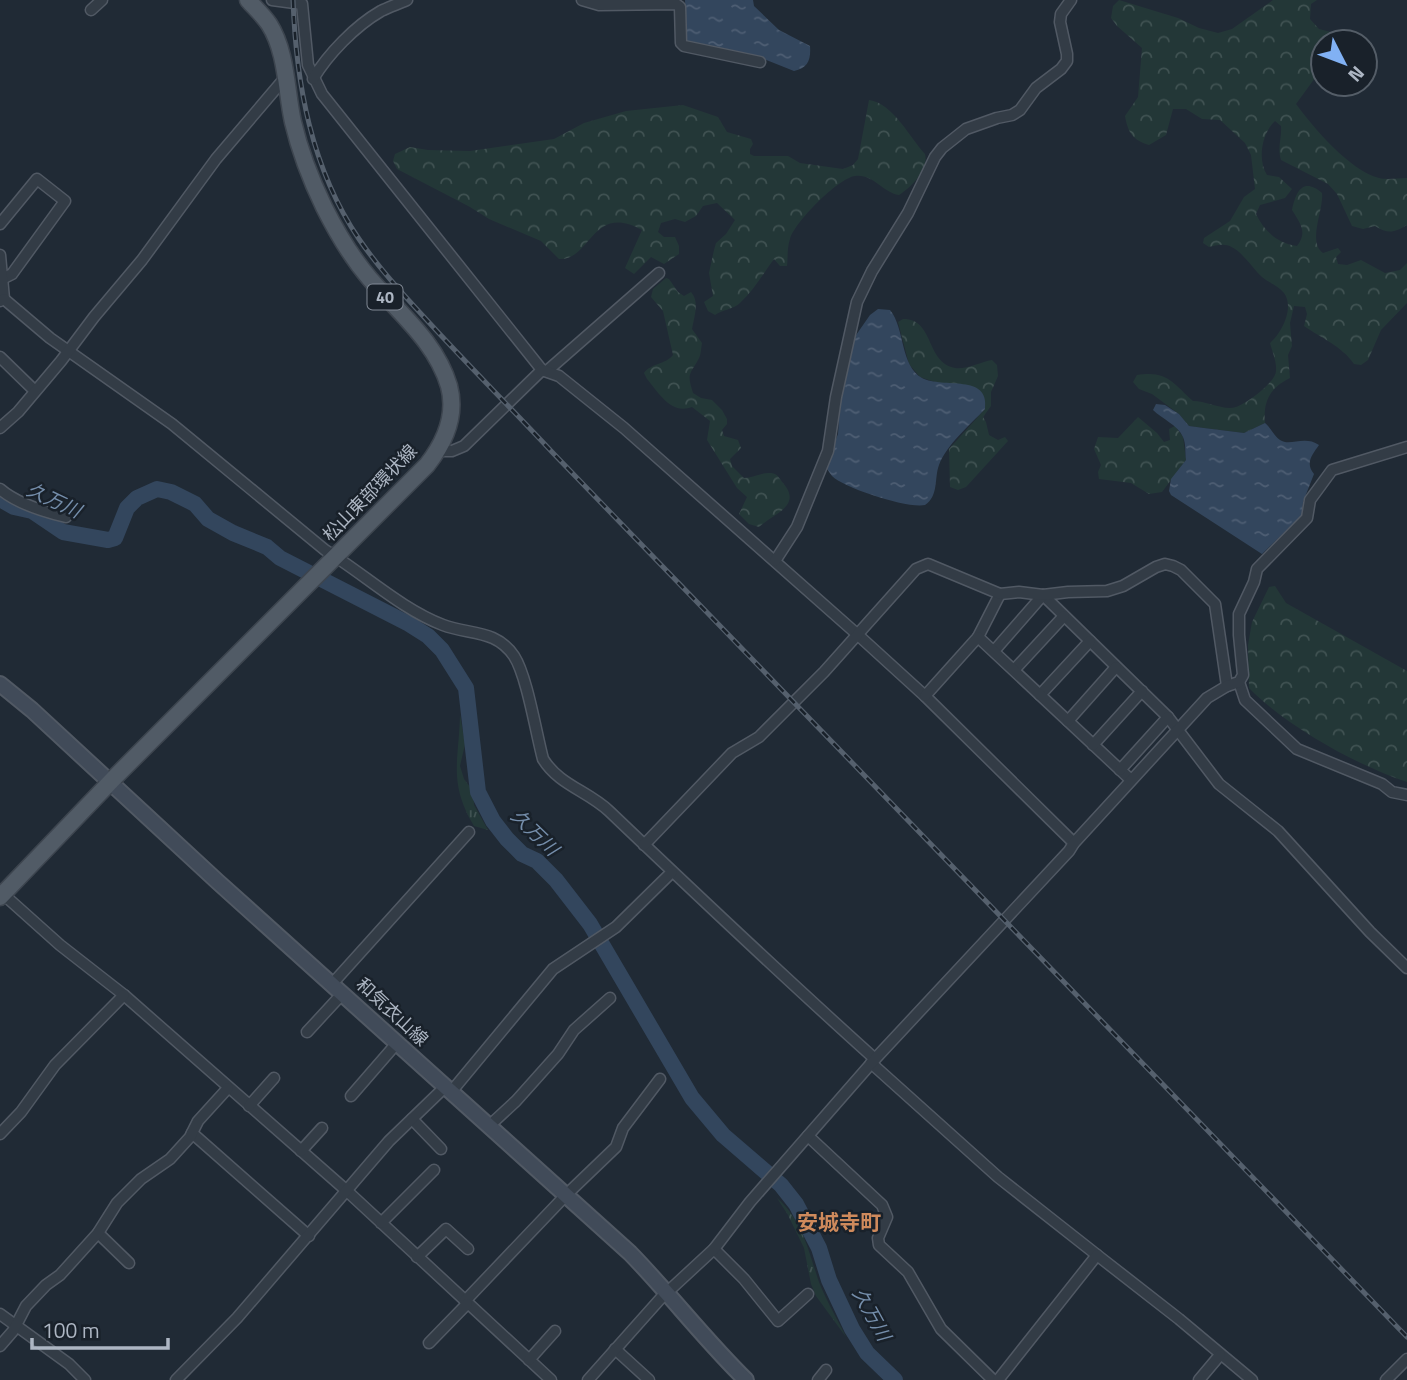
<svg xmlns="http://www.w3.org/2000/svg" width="1407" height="1380" font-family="'Titillium Web','Noto Sans JP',sans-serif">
<defs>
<pattern id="grass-tufts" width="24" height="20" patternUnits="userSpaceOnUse" patternTransform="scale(1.75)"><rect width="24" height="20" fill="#233737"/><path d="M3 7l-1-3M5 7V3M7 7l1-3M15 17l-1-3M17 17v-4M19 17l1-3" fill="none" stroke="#405252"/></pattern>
<pattern id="forest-crowns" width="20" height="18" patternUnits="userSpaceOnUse" patternTransform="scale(1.75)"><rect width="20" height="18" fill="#233737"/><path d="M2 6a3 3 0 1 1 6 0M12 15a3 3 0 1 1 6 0" fill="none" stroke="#405252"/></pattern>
<pattern id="water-ripples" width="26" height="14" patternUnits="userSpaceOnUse" patternTransform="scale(1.75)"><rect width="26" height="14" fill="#33465d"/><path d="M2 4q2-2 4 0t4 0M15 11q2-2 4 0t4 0" fill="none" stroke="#4e5e73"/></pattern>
</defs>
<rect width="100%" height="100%" fill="#202a35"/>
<g fill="url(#grass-tufts)">
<path d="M 460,715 L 465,744 L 460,766 L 464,779 L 473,791 L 474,805 L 488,830 L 474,826 C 448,782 459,761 460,715 Z"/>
<path d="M 777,1198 C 800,1218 807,1245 816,1273 C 821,1292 837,1318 846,1337 L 816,1296 L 811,1284 L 804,1248 L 788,1215 Z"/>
</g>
<g fill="url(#forest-crowns)">
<path d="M 1119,0 L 1178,18 L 1199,28 L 1218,33 L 1232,29 L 1273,0 L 1317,0 L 1311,4 L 1310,19 L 1319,29 L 1331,32 L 1335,42 L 1323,42 L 1323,67 L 1296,104 C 1313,127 1350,171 1379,178 C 1387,180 1398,178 1407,178 L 1407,225 C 1394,233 1388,234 1375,226 L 1363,229 L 1352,226 L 1337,194 L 1328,184 L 1281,160 C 1277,147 1282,139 1281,126 L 1275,121 C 1262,133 1257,159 1267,175 L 1279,177 L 1292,189 L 1285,198 L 1260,205 L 1256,214 C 1264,231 1278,244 1297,246 C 1308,232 1300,223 1292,210 C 1296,191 1303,177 1322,193 C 1324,209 1307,242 1323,253 L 1338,248 L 1341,252 L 1336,257 L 1338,264 L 1347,265 L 1361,260 L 1385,273 L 1400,270 L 1407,263 L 1407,303 L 1381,330 L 1368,360 L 1361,365 L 1354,364 C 1342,346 1321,338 1304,326 L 1307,314 L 1305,307 L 1294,306 L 1290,323 L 1292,346 L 1288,355 L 1290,378 C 1270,388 1263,401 1265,423 L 1244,433 L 1189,426 L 1179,414 L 1152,394 L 1139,389 L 1133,382 L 1137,375 C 1167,370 1173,383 1193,401 C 1207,401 1224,411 1236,407 C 1246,404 1276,382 1276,371 C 1277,362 1272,351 1270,343 C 1281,334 1295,308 1284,293 C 1279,286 1269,283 1262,277 C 1252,268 1239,246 1225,245 C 1220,244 1214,246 1209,247 L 1203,243 L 1204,238 L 1230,221 L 1244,197 L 1255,189 L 1251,155 L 1245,143 L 1220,120 L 1202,119 L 1186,109 L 1173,109 L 1166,135 L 1149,145 C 1132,140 1128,132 1125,116 L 1138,97 L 1142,48 L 1117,26 L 1111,18 L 1113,6 Z"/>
<path d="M 869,100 C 893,103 910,138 925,154 C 929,170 911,187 899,195 C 884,193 872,173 855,176 C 838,178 794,223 790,239 C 787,247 788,258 787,266 L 780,266 L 774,259 C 763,274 754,290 740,303 C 734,309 722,310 715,315 L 708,311 L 704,302 L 713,296 L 709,273 L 714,250 L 716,243 L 726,234 L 735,220 L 717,203 L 703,206 L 696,216 L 685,222 L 675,219 L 661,223 L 658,232 L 664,237 L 675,237 L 679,246 L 679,254 L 664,264 L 651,257 L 634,274 L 625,268 L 642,230 C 592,202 591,261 559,259 L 541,241 L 489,219 L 470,207 L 397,169 L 393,161 L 395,154 L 410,147 L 428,150 L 470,151 L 554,139 L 584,123 L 626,111 L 683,105 L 718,117 L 727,132 L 751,139 L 753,144 L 750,149 L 750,154 L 754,156 L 788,156 L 800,163 L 843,169 L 853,165 L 858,159 Z"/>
<path d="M 666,278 L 669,279 L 678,292 L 684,296 L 691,292 C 700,302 694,317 692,329 L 702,343 C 701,348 701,356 698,360 C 689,376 687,373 693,393 L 701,398 L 712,400 L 722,410 L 727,419 L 727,424 L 722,430 L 724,436 L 738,440 L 741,448 L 730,459 L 732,466 L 744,478 C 753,478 762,472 771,473 C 778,474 779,478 783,483 C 803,506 773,514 759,527 L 749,524 L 739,514 L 747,497 L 737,488 L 707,440 L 710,421 L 692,407 C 671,415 659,393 647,379 L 644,373 C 651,363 665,365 673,355 L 663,311 L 651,297 L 653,289 Z"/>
<path d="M 903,319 C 935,319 925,362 955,368 C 965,370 981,362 992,360 L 997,365 L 998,376 L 991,392 L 991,406 L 983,417 L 986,422 L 989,435 L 998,440 L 1005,437 L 1008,441 L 966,487 L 958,490 L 950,487 L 949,449 L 985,409 L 935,382 L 920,377 L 909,364 L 898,322 Z"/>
<polygon points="1138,417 1157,433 1164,442 1170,440 1169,429 1175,426 1183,437 1186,460 1162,492 1149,494 1131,483 1099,479 1098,472 1101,465 1094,449 1098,437 1118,438"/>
<path d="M 1275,586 L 1286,603 L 1407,671 L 1407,782 C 1356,765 1286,726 1249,688 L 1248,645 L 1252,622 L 1269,587 Z"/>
</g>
<g fill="url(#water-ripples)">
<path d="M 685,0 L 753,0 L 754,6 L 779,30 L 810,46 C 811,60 808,68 794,71 L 759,57 L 687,44 Z"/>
<path d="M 878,309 L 890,310 C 905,328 900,366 922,378 C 943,389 990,373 985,409 C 970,425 947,444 939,465 C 934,478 939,496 925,505 C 908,509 844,488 832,476 C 831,475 827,468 825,467 L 838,434 L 841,392 L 854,338 L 870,315 Z"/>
<path d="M 1156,404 L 1165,405 L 1179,414 L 1189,426 L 1204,428 L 1244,433 L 1265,423 C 1271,428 1275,437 1280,440 C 1290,447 1304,435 1319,445 C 1312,455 1305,463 1314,474 L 1303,502 L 1302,515 L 1262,554 L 1171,495 L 1169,491 L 1171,479 L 1186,460 C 1185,453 1186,443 1183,437 C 1178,425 1162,419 1153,410 Z"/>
</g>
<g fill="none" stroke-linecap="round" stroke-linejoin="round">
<polyline stroke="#33465d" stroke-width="16" points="0,499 14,507 32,511 63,532 108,540 115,538 127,508 137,498 157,489 171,492 195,504 208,519 233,533 267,547 280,558 409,624 428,636 442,650 466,688 478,792 493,821 507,839 522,854 537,861 556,880 590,924 692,1098 723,1135 781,1185 796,1204 819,1248 829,1280 852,1329 867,1353 895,1380"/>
<defs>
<g id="street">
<polyline points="272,0 302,4 308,65 322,94 542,370"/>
<polyline points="582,0 599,5 676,4 680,7 681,43 684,46 760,62"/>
<polyline points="91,10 102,0"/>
<path d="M 313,79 C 328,54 355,26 381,11 C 389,7 398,4 407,0"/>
<polyline points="0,224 37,179 65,201 12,274 2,279"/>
<polyline points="0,255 4,299"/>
<path d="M 0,301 L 4,299 L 50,338 L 172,424 L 325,550 C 363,573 401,609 443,625 C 469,635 496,629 514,656 C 527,676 536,733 543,759 C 559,785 588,791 609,811 C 697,895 785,978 875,1059"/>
<polyline points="0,357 35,391"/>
<polyline points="547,371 659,273"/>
<polyline points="0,428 18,412 61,361 94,317 142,260 216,159 284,79"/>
<polyline points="438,451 452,451 464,446 542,370 559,376 624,428 858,635 925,696 1074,843"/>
<path d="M 0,489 C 16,503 45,512 66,517"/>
<polyline points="775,561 797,527 828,451 836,397 857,302 872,271 908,213 935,157 942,148 966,129 997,118 1012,115 1020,110 1036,88 1061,69 1067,61 1067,54 1060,22 1061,14 1071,0"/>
<polyline points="1043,595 1168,717 1219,784 1278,831 1370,932 1407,968"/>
<polyline points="978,637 1000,594"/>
<polyline points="994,651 1043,595"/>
<polyline points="1014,670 1064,616"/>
<polyline points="1239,682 1245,700 1297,749 1382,784 1392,792 1407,795"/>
<polyline points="1040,695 1090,641"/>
<polyline points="925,696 978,637 1131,780"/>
<polyline points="1068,721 1116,667"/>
<polyline points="1093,745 1142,691"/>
<polyline points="1120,770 1168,717"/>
<polyline points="644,845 732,753 759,737 824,672 916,569 928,564 1000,594 1019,592 1043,595 1068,592 1107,591 1123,586 1156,567 1165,564 1173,566 1181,570 1215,604 1227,686"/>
<polyline points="3,894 60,945 124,995 347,1191 551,1380"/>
<polyline points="332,984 469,832"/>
<polyline points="307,1032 343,993"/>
<polyline points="871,1063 998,1177 1097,1255"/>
<polyline points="451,1092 553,969 616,927 672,872"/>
<polyline points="351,1096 397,1043"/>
<polyline points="249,1106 274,1078"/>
<polyline points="412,1119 441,1149"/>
<polyline points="489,1126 516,1101 558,1054 574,1030 610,998"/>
<polyline points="192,1133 309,1236"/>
<polyline points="0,1134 21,1112 55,1065 124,995"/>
<polyline points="808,1136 882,1205 887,1217 878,1238 879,1245 908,1272 941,1329 993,1380"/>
<polyline points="301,1151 322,1128"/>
<polyline points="381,1223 434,1170"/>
<polyline points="98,1233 129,1263"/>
<polyline points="714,1249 744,1279 778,1321 808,1294"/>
<polyline points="417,1257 446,1229 468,1249"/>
<polyline points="465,1301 566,1195 616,1147 623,1128 660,1079"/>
<polyline points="0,1314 69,1364 85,1380"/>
<polyline points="429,1343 467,1304"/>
<polyline points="0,1346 13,1331 26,1306 46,1285 60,1275 98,1233 117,1203 141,1179 170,1159 190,1137 198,1121 228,1088"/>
<polyline points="615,1349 649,1380"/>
<polyline points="529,1360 555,1331"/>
<polyline points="176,1380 237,1318 389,1141 445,1087"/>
<polyline points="588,1380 661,1298 714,1249 750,1202 875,1059 1069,851 1074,843 1207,698 1227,686 1239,682 1243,675 1239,635 1239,614 1254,582 1257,569 1307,518 1310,500 1332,470 1407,447"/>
<polyline points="818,1380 826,1370"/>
<polyline points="998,1380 1097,1255 1179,1319 1252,1380"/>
<polyline points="1199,1380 1220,1355"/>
<polyline points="1386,1380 1407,1359"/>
</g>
<path id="secondary" d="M 0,684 L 32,710 L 218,882 L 630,1253 C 670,1294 705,1340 746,1380"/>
<path id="primary" d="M 0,897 L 117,775 L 427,465 C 445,442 457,416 449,386 C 436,342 399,313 370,279 C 352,258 337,233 324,207 C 311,180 300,152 293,122 C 286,91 287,52 269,24 C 263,15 255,8 248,0"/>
</defs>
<use href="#street" stroke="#515964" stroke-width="13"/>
<use href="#secondary" stroke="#515964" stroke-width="18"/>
<use href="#primary" stroke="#3d454f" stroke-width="19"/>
<use href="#street" stroke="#333c46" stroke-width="10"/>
<use href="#secondary" stroke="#414b59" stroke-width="14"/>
<use href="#primary" stroke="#515b66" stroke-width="16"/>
<defs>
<path id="rail" d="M 293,0 C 296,83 311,168 359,239 C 378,267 401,292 424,317 C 466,363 510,407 552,452 L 1407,1337"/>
</defs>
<use href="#rail" stroke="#55606d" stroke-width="5"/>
<use href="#rail" stroke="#19212a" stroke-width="2.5" stroke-dasharray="8" stroke-linecap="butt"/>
</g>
<g text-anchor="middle" stroke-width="5" stroke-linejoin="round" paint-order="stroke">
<rect fill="#19212a" stroke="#818995" stroke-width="2" x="367.5" y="284.5" width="35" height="25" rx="5"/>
<g font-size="16" font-weight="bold" fill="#adb6c3">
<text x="385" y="303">40</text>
</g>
<g font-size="18" fill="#adb6c3" stroke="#19212a">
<text transform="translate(370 493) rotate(-46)" y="6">松山東部環状線</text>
<text transform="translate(392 1012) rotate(43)" y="6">和気衣山線</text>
</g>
<g font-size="19" font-style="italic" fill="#758eab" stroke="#19212a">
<text transform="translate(54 500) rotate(25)" y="7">久万川</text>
<text transform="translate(535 832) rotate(44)" y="7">久万川</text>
<text transform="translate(872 1314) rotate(61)" y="7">久万川</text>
</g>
<g font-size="21" font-weight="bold" fill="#cf8a5c" stroke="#19212a">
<text x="839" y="1230">安城寺町</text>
</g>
</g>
<g transform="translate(1344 63) rotate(132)"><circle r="33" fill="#19212a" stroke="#545d67" stroke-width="2"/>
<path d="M0-5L12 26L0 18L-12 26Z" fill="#81b1f4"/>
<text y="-10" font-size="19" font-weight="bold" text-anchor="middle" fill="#adb6c3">N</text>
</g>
<path d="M32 1338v10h136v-10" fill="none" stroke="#adb6c3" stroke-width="3.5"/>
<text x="42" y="1338" font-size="21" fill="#adb6c3" stroke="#19212a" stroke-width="5" paint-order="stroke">100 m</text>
</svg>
